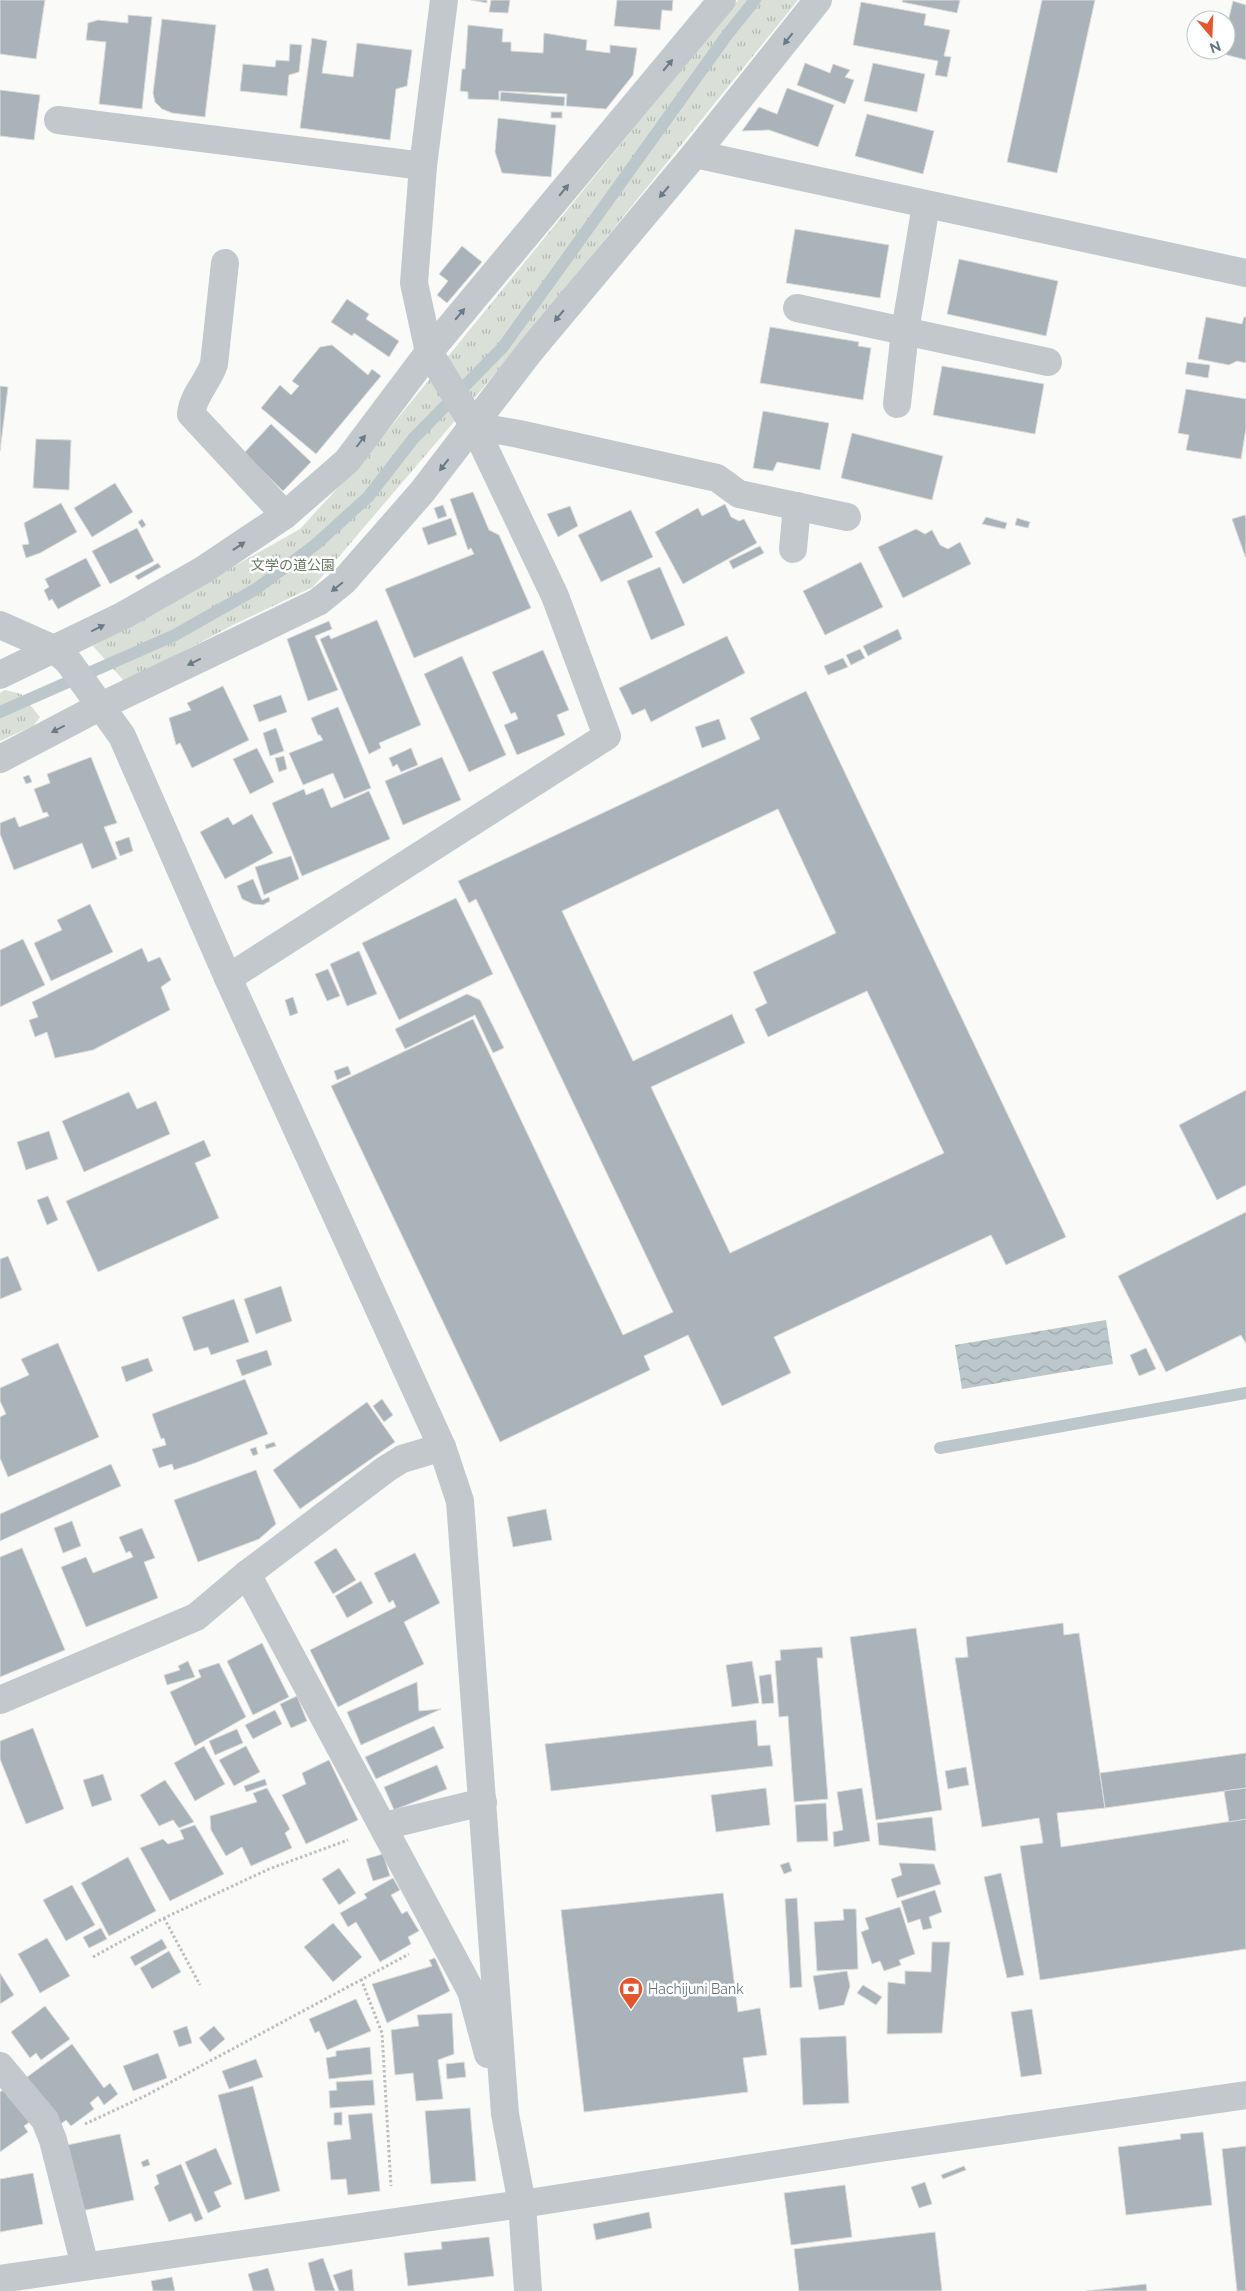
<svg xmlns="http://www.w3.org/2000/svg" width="1246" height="2291" font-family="Raleway,'Noto Sans JP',sans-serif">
<defs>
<pattern id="grass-tufts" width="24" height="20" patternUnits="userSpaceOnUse" patternTransform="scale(1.25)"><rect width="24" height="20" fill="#dadfd7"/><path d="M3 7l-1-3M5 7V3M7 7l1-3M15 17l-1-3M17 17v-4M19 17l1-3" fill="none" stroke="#b4b9b4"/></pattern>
<pattern id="water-waves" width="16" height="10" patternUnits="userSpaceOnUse" patternTransform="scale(1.25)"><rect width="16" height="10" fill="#bbc7cb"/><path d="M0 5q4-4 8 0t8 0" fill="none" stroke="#9ca6aa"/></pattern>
</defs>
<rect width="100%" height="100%" fill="#fafaf8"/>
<g fill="url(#grass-tufts)">
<polygon points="738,0 798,0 523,341 313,587 231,626 125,682 93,646 300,529 367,456"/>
<polygon points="5,690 21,694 40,717 33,726 0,741 0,693"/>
</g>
<polygon fill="url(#water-waves)" points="1106,1320 1113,1364 962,1389 955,1345"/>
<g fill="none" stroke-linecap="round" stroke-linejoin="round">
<g stroke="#bbc7cb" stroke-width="12">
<polyline points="0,712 175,635 256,589 315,545 368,497 413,439 503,347 727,35 755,0"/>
<polyline points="940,1448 1246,1393"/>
</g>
</g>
<g fill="#aab3b9" stroke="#dcdcda" fill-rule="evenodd">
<polygon points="0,0 45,0 36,59 0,54"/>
<polygon points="471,0 487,0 487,3"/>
<polygon points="491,0 510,0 508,13 489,12"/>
<polygon points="617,0 673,0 672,11 662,10 660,30 614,26"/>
<polygon points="903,0 960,0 957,13 902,2"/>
<polygon points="1042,0 1095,0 1057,173 1007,162"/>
<polygon points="1233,1 1246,5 1246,60 1220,53 1221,50 1226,50 1226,30"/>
<polygon points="861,2 926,14 924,25 950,30 944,56 951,57 947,77 935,75 938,61 853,45"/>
<polygon points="128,15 152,17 142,109 99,104 106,42 86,40 88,23 98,20 128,23"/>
<polygon points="162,19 216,25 205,117 172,113 162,109 155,102 153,93"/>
<polygon points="468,25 503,29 502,42 511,42 511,51 543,53 544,33 587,40 586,50 610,53 610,45 637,48 633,75 606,109 566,106 567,94 499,91 499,100 468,99 468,92 460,91 462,69 465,69"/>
<polygon points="312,38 327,41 322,73 353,77 357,43 412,50 407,86 396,89 390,140 300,128"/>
<polygon points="290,44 302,45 299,72 289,75 287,96 240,91 243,64 275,67 276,60 289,61"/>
<polygon points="805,63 830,73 833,64 850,70 845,77 854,80 845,104 797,85"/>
<polygon points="873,63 925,74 917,112 864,101"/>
<polygon points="787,88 834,105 818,147 769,130 742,131 759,107 777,114"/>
<polygon points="0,90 40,95 34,140 0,136"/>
<polygon points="501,92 565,97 564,106 500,101"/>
<rect x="551" y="112" width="11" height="6"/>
<polygon points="867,114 934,131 923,174 855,156"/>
<polygon points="498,118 556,125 551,177 502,173 495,152"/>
<polygon points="795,229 889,245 880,298 786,283"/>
<polygon points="462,246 482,262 447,303 437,295 448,281 439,274"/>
<polygon points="959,259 1058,281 1046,336 947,314"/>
<polygon points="347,299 369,314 366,319 399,341 389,357 354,333 352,336 331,322"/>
<polygon points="1206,317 1242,324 1244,317 1246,317 1246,363 1237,361 1229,365 1198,359"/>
<polygon points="770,327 859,342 858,346 871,348 863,400 760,383"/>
<polygon points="332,345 368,375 372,369 381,376 316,454 261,408 280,385 291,395 299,386 292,381 320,347"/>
<polygon points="1187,362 1210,365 1208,378 1185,374"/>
<polygon points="942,366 1044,384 1035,434 933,415"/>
<polygon points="0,386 8,387 0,451"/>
<polygon points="1186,389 1246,399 1246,428 1241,459 1186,450 1189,435 1178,433"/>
<polygon points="763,411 829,423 820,470 777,462 773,471 753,468"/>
<polygon points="271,424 311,462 283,491 244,453"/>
<polygon points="852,433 943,456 932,500 841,478"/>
<polygon points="36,439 71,440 69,490 33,488"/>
<polygon points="115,483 133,512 92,537 74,508"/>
<polygon points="473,492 489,530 499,535 531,608 414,658 385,589 474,554 471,548 468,550 450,499"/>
<polygon points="61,503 77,532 40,553 26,558 22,545 29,544 24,523"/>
<polygon points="725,504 731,517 739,521 744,519 757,543 683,584 655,532 698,508 702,516"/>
<polygon points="443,505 447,516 438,519 434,508"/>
<polygon points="570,506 578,526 558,537 547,514"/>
<polygon points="631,510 653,557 601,582 578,535"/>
<polygon points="1245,515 1246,519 1246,559 1232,519"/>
<polygon points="986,517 1007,523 1005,529 982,524"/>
<polygon points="451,518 457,535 428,545 422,528"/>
<polygon points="1017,518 1030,522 1028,528 1015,525"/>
<polygon points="142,519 146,525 142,528 138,522"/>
<polygon points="137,528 154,561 110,584 92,551"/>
<polygon points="916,529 925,534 932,530 940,545 948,549 960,542 971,564 903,598 878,547"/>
<polygon points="760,546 764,553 733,569 729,561"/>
<polygon points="86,558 101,586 58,609 52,599 49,601 44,590 49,587 45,579"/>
<polygon points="861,562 883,607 825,635 803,591"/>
<polygon points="158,563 161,567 138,580 135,576"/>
<polygon points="660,567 685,625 651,640 627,581"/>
<polygon points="377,620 421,725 379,743 381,748 369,754 320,639 329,635 331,639"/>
<polygon points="329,621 332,629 315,636 338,690 308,701 287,639"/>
<polygon points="898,629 902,639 868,656 863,646"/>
<polygon points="727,636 745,673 651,722 645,709 632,715 619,688"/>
<polygon points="860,649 865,658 851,665 846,655"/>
<polygon points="543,650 569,710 557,715 565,735 517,755 504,725 518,719 515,712 511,714 492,672"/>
<polygon points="462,656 506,755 469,772 424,674"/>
<polygon points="843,658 848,667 828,675 824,666"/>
<polygon points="223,686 249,740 192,768 180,743 176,745 169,718 191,710 187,703"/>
<path d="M 806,691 L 1066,1237 L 1006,1265 L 991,1235 L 774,1337 L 791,1373 L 722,1406 L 688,1335 L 644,1356 L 650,1370 L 500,1442 L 331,1086 L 473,1019 L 623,1335 L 673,1312 L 476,899 L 469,903 L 458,881 L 760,739 L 750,718 ZM 778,809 L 836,933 L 753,972 L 767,1003 L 755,1009 L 768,1037 L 867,991 L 944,1153 L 730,1253 L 651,1087 L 745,1043 L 732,1014 L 633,1061 L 562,911 Z"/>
<polygon points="281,695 287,712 259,722 253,705"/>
<polygon points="338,707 371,788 344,799 333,773 303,785 289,753 323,740 320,735 318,735 311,718"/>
<polygon points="719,719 726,739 702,748 695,727"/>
<polygon points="276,728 284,751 270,756 263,733"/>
<polygon points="257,748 274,782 250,794 233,759"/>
<polygon points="411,748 418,765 401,772 397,764 393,767 389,758"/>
<polygon points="284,756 287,769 279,772 275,758"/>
<polygon points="91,757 117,823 104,827 117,859 92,869 82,843 14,870 0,834 0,823 15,817 19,827 49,816 47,812 43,813 34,789 50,783 47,774"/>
<polygon points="442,757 461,800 403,825 385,781"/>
<polygon points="29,775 32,782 26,784 23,777"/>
<polygon points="323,788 331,808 369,791 390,839 302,876 272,803 304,789 306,795"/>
<polygon points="252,814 273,853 225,879 200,832 228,817 233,825"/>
<polygon points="129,837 133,851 120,856 115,842"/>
<polygon points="291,856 299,879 264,895 255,867"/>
<polygon points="253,879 262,900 269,897 270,901 263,905 253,904 242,899 237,886"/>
<polygon points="456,898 493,974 399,1020 362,943"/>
<polygon points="90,904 113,952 51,981 34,943 62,930 57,920"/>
<polygon points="23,939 45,985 0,1007 0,950"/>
<polygon points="142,948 148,962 160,957 171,980 161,987 170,1010 93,1050 55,1058 47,1032 35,1037 29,1020 38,1017 32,1002"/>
<polygon points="359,951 377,994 347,1006 330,964"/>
<polygon points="328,969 340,996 327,1001 315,974"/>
<polygon points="467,994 480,1000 504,1048 493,1053 475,1015 405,1049 395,1029"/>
<polygon points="293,997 298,1013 290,1016 285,1000"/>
<polygon points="348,1066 351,1074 337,1080 334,1071"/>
<polygon points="1246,1090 1246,1185 1217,1200 1179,1125"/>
<polygon points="129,1092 137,1109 156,1101 170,1134 84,1172 62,1121"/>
<polygon points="49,1131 58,1159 26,1170 17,1142"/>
<polygon points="204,1140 211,1156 195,1163 219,1218 98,1272 66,1201"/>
<polygon points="48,1196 58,1220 47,1225 37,1200"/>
<polygon points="1246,1212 1246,1344 1241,1335 1166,1372 1118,1276"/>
<polygon points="8,1256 22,1290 0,1299 0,1259"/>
<polygon points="281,1286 292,1321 256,1334 244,1299"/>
<polygon points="234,1299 249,1342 211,1355 208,1347 194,1351 182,1317"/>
<polygon points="58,1343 99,1437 8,1477 0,1458 0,1417 6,1414 0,1401 0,1388 29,1375 21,1359"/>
<polygon points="1146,1348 1156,1369 1139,1376 1130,1355"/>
<polygon points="267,1350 272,1365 242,1376 236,1360"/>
<polygon points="148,1358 153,1371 126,1382 121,1367"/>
<polygon points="245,1379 268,1434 195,1463 174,1470 172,1464 159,1468 152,1449 166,1445 164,1438 161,1439 152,1414"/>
<polygon points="382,1399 393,1415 384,1422 373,1406"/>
<polygon points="367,1402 395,1442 300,1509 273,1470"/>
<polygon points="274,1442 276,1446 266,1449 265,1445"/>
<polygon points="256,1447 258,1454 253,1456 250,1449"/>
<polygon points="111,1464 121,1486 0,1541 0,1514"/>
<polygon points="256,1470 276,1524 259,1539 198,1562 174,1500"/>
<polygon points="546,1509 552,1540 513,1547 507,1517"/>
<polygon points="72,1521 81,1546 63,1553 54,1528"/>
<polygon points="142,1528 155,1558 144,1562 158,1598 86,1627 61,1567 86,1557 93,1573 133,1557 130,1551 126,1553 119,1537"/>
<polygon points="22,1548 65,1650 0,1677 0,1557"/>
<polygon points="336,1548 356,1580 333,1594 314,1562"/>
<polygon points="415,1553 440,1603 404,1622 424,1664 338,1707 310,1650 396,1607 393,1600 389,1603 374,1573"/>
<polygon points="361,1581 373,1603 347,1618 335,1596"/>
<polygon points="1063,1623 1064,1635 1079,1633 1105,1808 1057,1813 1061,1847 1246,1819 1246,1949 1040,1980 1020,1846 1043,1843 1039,1818 982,1827 955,1658 968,1657 966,1637"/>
<polygon points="916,1628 942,1810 876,1820 850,1637"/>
<polygon points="262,1643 289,1697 253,1715 227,1661"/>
<polygon points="822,1647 823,1658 817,1658 828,1799 794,1802 788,1716 779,1717 775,1661 781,1660 780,1650"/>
<polygon points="188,1661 195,1677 167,1685 164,1675 180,1670 178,1666"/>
<polygon points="752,1661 759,1703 732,1707 726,1665"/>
<polygon points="219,1663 246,1717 195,1746 170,1692 201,1677 198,1670"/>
<polygon points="771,1674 774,1703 762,1704 759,1676"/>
<polygon points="417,1682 419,1711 441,1709 361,1745 347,1712"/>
<polygon points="297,1696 307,1721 291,1728 280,1704"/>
<polygon points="275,1710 282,1724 253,1739 245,1725"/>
<polygon points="756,1720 758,1746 770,1745 773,1766 551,1791 545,1744"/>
<polygon points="434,1726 444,1748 376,1779 365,1757"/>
<polygon points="33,1728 64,1809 26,1824 0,1759 0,1741"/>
<polygon points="237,1729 243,1743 215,1755 209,1741"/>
<polygon points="204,1746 225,1784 195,1801 174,1763"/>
<polygon points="246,1746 260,1772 234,1786 219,1760"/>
<polygon points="1246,1753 1246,1788 1105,1808 1100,1773"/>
<polygon points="329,1760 358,1820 306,1844 282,1795 306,1784 302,1773"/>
<polygon points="437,1765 447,1789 394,1810 384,1787"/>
<polygon points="966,1767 969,1785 948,1789 945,1771"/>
<polygon points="103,1774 112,1800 92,1807 83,1780"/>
<polygon points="265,1779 267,1785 246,1792 244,1786"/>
<polygon points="165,1780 194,1822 179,1828 173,1820 159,1826 140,1795"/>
<polygon points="267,1788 290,1829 285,1833 292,1848 251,1866 242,1847 226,1856 211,1830 210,1816 257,1802 253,1793"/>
<polygon points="766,1788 770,1825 716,1832 711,1795"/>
<polygon points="862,1788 870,1841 834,1847 833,1832 843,1830 837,1792"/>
<polygon points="1246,1788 1246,1819 1229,1822 1224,1791"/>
<polygon points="826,1803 828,1841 797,1842 795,1805"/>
<polygon points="932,1817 936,1851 879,1845 877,1823"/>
<polygon points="195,1825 224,1874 170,1901 140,1848 163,1839 168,1844 184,1839 180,1830"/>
<polygon points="383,1854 390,1876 373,1881 366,1859"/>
<polygon points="128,1857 156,1911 109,1936 81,1883"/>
<polygon points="789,1862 792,1871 784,1874 780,1865"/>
<polygon points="899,1863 934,1864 941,1884 897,1898 891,1879 902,1875"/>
<polygon points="339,1868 356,1893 339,1905 322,1879"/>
<polygon points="1001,1873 1024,1975 1007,1978 984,1877"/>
<polygon points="393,1878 400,1890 391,1895 402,1914 407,1911 419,1931 408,1937 411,1944 380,1962 356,1922 348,1927 340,1913 367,1898 364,1894"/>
<polygon points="72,1885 95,1925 66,1941 43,1900"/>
<polygon points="935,1890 942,1912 929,1917 932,1928 923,1930 920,1919 908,1923 901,1901"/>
<polygon points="723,1893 738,2012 760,2008 767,2055 743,2058 748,2092 584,2112 561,1910"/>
<polygon points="797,1898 802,1987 790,1988 785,1899"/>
<polygon points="900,1907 915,1954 899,1960 901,1965 884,1971 880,1961 872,1964 861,1932 869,1929 865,1918"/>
<polygon points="843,1909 856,1909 858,1969 817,1971 814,1922 844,1920"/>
<polygon points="333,1923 362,1957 333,1982 304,1947"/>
<polygon points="101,1928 107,1939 89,1948 83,1937"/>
<polygon points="47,1938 70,1976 40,1993 18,1954"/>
<polygon points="162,1939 167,1948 135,1966 130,1957"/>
<polygon points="932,1942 950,1942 942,2033 887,2034 888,1982 905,1984 905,1971 931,1972"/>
<polygon points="169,1951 181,1972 152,1989 140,1968"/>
<polygon points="435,1958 450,1991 387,2023 372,1984 432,1966 429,1960"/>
<polygon points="847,1971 850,1986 844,2005 819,2010 813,1976"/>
<polygon points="0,1973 14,1995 0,2004"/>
<polygon points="863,1985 882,1997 876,2005 857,1993"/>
<polygon points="356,1999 371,2031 327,2050 319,2031 315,2033 309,2019"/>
<polygon points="45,2006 70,2039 41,2060 36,2053 30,2058 11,2032"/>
<polygon points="1032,2009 1042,2074 1021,2077 1011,2012"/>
<polygon points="452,2013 454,2054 438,2060 443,2099 416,2101 413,2073 395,2075 391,2030 419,2026 417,2015"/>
<polygon points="187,2026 192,2043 179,2047 173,2031"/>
<polygon points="214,2026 225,2039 210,2052 199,2038"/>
<polygon points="846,2036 849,2103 803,2105 800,2038"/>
<polygon points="72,2044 104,2088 110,2083 118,2094 104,2105 98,2096 90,2103 94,2109 71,2126 66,2120 57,2127 23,2080"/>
<polygon points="370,2047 372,2074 329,2079 326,2058 336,2056 336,2051"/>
<polygon points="158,2053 167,2078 133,2091 123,2066"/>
<polygon points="256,2059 263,2077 229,2089 222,2071"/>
<polygon points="464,2062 466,2077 447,2079 446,2064"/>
<polygon points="373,2080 375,2105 330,2108 329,2091 337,2090 336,2082"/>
<polygon points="253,2086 280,2191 245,2200 218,2095"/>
<polygon points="7,2088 31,2121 24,2126 28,2132 0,2152 0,2092"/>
<polygon points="470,2108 476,2181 431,2184 425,2111"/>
<polygon points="342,2112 342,2125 334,2125 334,2113"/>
<polygon points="372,2113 380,2191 348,2195 346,2179 331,2180 327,2142 351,2139 348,2115"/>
<polygon points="1203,2132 1212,2205 1126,2215 1118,2147 1181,2139 1180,2134"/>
<polygon points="120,2134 134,2200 81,2211 67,2145"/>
<polygon points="1246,2146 1246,2291 1237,2291 1222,2149"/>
<polygon points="216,2148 232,2184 214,2192 221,2207 208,2213 185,2162"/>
<polygon points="148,2159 150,2165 143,2167 141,2162"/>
<polygon points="181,2164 203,2219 195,2222 191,2213 169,2222 154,2187 159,2184 156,2175"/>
<polygon points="964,2166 966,2170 943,2179 941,2175"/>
<polygon points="33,2173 43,2224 0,2232 0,2179"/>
<polygon points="925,2182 932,2204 919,2208 911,2187"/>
<polygon points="845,2185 852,2237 791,2245 784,2193"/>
<polygon points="649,2212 652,2228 596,2240 593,2224"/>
<polygon points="935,2232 942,2291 799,2291 794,2249"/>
<polygon points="489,2237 494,2276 408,2286 404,2253 442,2249 441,2242"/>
<polygon points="323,2258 335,2291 315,2291 308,2263"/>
<polygon points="268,2268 275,2291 253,2291 248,2274"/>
<polygon points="352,2269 354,2291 339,2291 333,2275"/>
<polygon points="172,2277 175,2291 153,2291 151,2281"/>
<polygon points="1146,2284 1147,2291 1086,2291"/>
</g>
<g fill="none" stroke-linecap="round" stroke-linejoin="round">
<g stroke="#bbbfc2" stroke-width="3" stroke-dasharray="2.5 2.5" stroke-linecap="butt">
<polyline points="164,1918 200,1985"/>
<polyline points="93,1957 164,1918 269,1869 348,1840"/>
<polyline points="361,1979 382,2033 391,2186"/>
<polyline points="85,2124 145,2096 409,1954"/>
</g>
<g stroke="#c3c8cc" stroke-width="28">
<polyline points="58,120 423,166"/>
<polyline points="695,154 1246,273"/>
<path d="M 225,263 L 214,364 C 208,382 193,395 191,414 L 285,515"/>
<polyline points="797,308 1048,362"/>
<polyline points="897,404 905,331 926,205"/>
<polyline points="474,426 519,434 717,478 739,494 847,517"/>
<polyline points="793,549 797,506"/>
<polyline points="0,625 54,649 68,661 122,736 228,978 442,1447 460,1501 505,2114 522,2204 873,2149 1246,2095"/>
<polyline points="0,675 124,615 203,570 285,515 347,461 429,352 722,0"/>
<polyline points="0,759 101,706 318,602 344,581 422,492 531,350 695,154 818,0"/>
<polyline points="228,978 607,736 555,596 474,426 429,352 414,283 423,166 444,0"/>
<polyline points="247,1574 471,1991 488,2054"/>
<polyline points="0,1700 196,1617 247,1574 386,1469 402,1459 442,1447"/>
<polyline points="384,1826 483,1802"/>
<polyline points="0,2066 45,2120 53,2140 85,2266"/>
<polyline points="0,2279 522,2204 528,2291"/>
</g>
</g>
<defs><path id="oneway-solid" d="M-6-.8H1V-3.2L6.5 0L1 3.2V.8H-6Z" transform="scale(1.25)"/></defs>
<g fill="#6a7a87">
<use href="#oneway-solid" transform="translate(788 39) rotate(128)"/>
<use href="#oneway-solid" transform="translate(668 65) rotate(-50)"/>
<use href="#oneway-solid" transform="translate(564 190) rotate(-50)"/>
<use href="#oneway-solid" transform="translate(664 192) rotate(130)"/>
<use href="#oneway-solid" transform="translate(460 314) rotate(-50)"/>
<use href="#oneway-solid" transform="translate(559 316) rotate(130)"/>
<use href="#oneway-solid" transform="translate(361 441) rotate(-53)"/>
<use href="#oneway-solid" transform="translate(444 465) rotate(128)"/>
<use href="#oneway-solid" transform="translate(239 546) rotate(-34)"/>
<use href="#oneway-solid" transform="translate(337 587) rotate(141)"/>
<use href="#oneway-solid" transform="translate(98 628) rotate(-26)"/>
<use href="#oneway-solid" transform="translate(194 662) rotate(154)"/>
<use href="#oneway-solid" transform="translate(58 729) rotate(153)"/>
</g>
<defs>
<symbol id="bank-pin" viewBox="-11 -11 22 30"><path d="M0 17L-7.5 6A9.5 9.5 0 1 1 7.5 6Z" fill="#e4572e" stroke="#fff"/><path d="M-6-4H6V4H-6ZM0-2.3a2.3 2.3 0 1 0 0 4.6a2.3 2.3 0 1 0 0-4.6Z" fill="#fff"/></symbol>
</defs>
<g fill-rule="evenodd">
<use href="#bank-pin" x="617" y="1975" width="28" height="38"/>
</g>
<g text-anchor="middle" stroke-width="5" stroke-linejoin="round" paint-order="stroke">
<g font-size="14" fill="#687a64" stroke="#fff">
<text x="293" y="570">文学の道公園</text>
</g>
<g font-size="14" fill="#657683" stroke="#fff" text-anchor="start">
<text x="648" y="1994">Hachijuni Bank</text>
</g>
</g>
<g transform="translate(1211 35) rotate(161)"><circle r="24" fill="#ffffff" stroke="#c1c8cd"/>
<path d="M0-4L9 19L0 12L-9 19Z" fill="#e4572e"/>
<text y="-8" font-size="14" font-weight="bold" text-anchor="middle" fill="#657683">N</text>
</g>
</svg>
